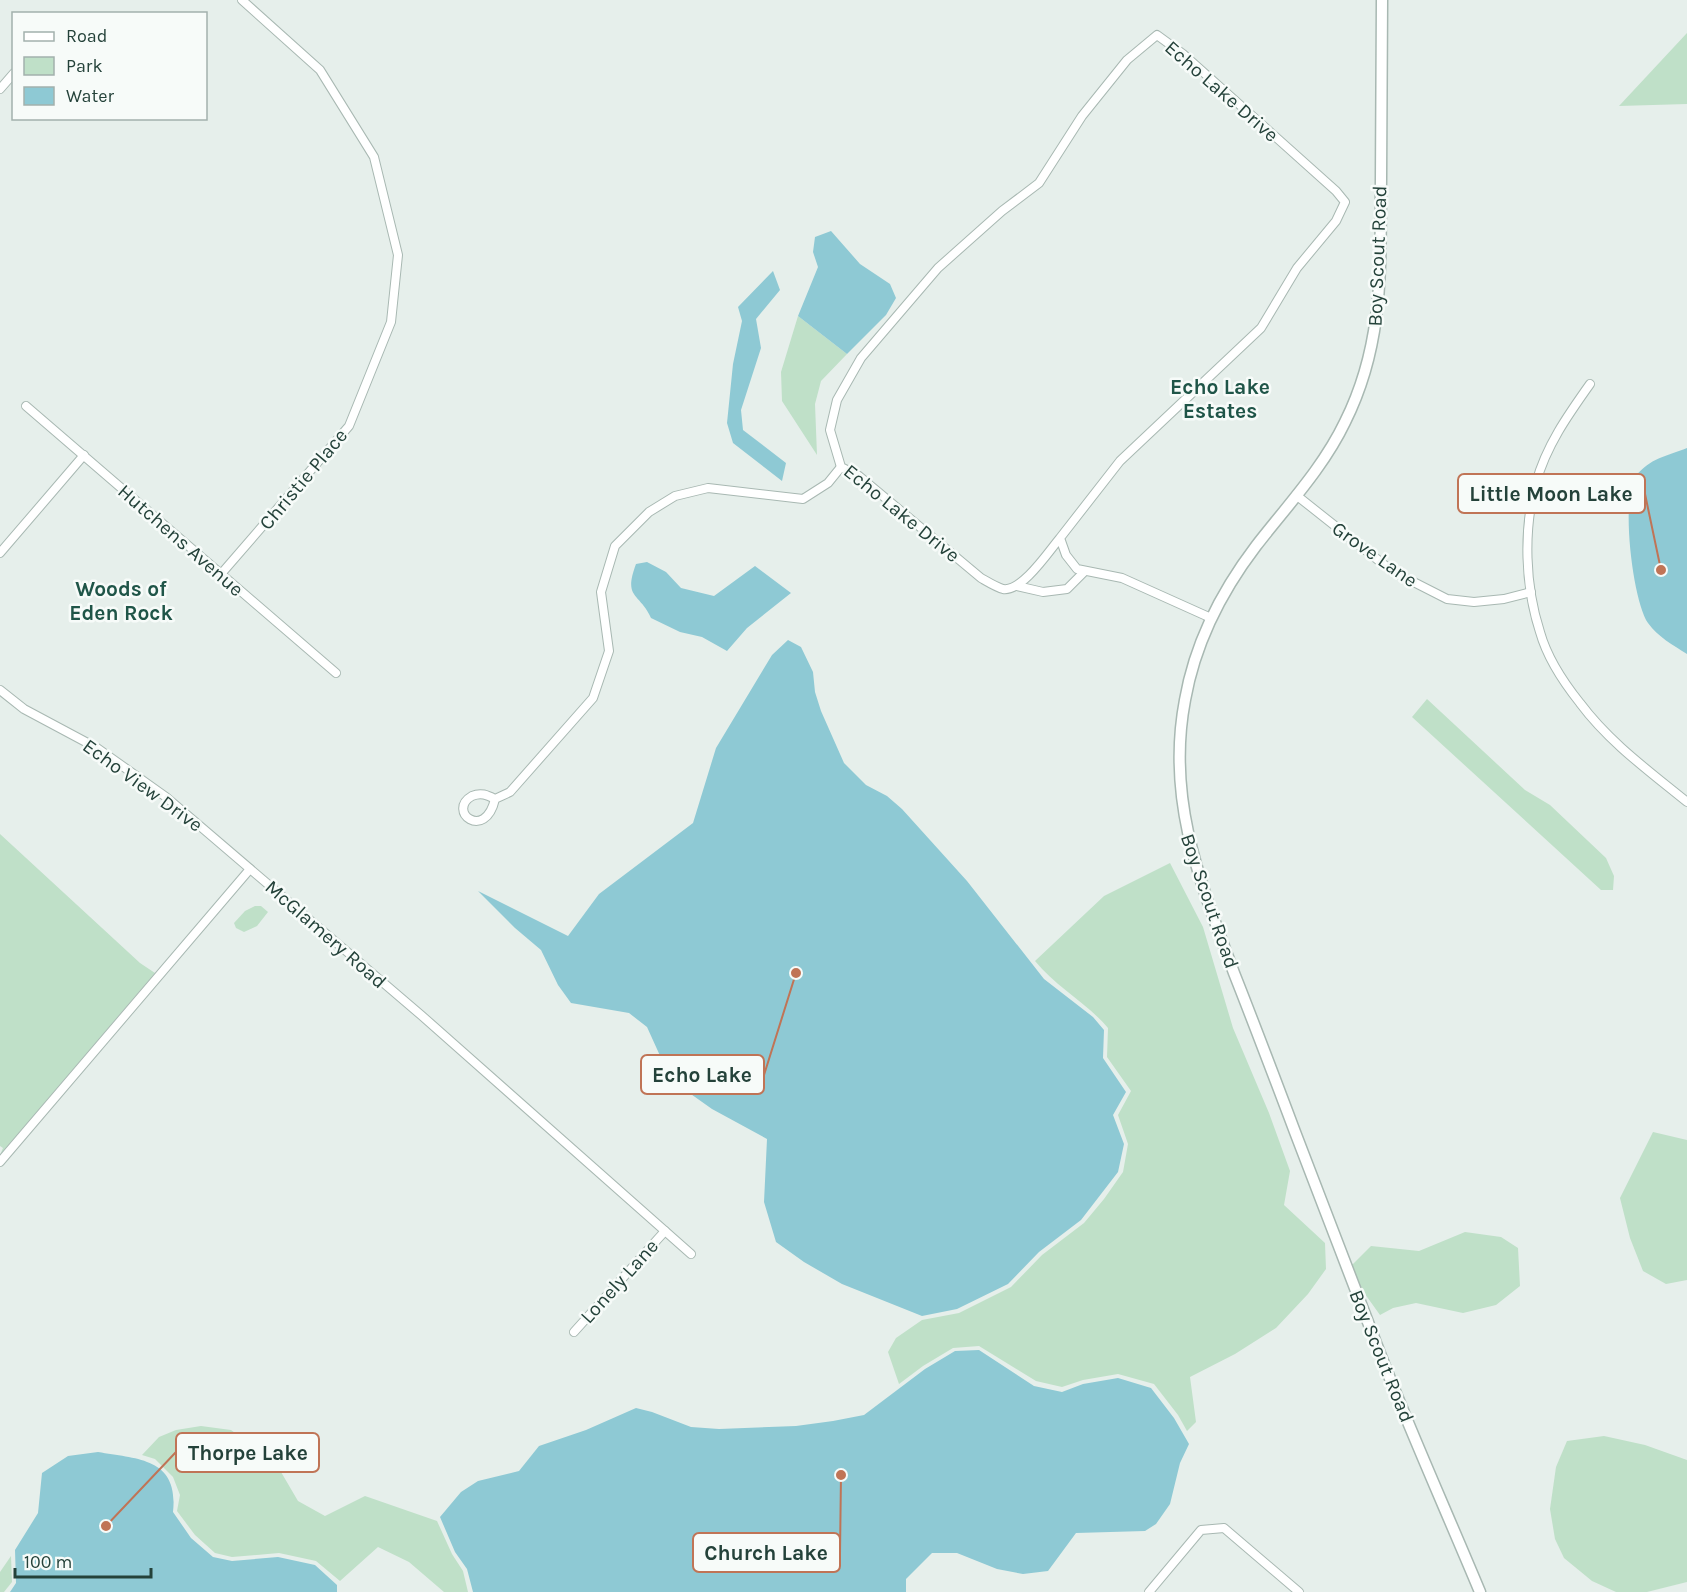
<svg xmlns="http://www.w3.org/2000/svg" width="1687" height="1592" font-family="Karla,sans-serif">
<rect width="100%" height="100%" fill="#e6efeb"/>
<g fill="#bfe0c8">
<polygon points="1687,33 1687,104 1619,106"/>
<polygon points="798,316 847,354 821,381 815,404 817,455 782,401 781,372"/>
<polygon points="1427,699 1525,790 1550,805 1606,858 1614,876 1613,890 1601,890 1412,717"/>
<polygon points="0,834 140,963 155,973 0,1155 3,1148 0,1146"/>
<path d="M 1170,863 L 1203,927 L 1233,1028 L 1269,1113 L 1290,1171 L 1284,1205 L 1325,1243 L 1326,1269 L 1308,1294 L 1276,1328 L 1235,1354 L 1190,1377 L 1196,1422 L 1187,1431 L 1178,1415 L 1154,1384 L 1118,1374 L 1083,1380 L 1062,1387 L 1036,1381 L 979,1346 L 953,1348 L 923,1366 L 899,1384 L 888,1352 L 896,1338 L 922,1320 L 959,1313 L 1011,1287 L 1042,1255 L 1084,1223 L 1104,1199 L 1123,1172 L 1128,1144 L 1118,1115 L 1131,1091 L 1107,1057 L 1108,1028 C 1087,1003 1056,987 1035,961 L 1104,896 Z"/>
<polygon points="255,906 261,906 268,912 257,926 244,932 236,928 234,923 245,911"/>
<polygon points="1653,1132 1687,1140 1687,1280 1666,1284 1643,1271 1630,1238 1620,1198"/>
<polygon points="1465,1232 1501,1237 1518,1248 1520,1286 1496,1305 1463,1313 1416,1303 1393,1308 1380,1315 1360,1287 1352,1265 1371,1246 1419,1251"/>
<polygon points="201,1426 231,1430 261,1452 281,1472 298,1501 325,1516 365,1496 437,1521 452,1554 463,1571 468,1592 444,1592 409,1562 378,1547 340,1581 316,1561 279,1553 232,1557 215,1553 195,1535 177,1511 180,1495 173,1477 155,1459 142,1455 159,1437 176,1430"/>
<polygon points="1604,1436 1645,1445 1687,1460 1687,1582 1647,1592 1616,1592 1592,1581 1564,1558 1555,1539 1550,1509 1556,1467 1567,1441"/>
<polygon points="11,1556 12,1582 4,1592 0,1592 0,1572"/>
</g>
<g fill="#8ec9d4">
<polygon points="831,231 860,264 890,284 896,298 886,315 847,354 798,316 818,267 813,252 815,237"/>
<polygon points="773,271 780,290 756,319 761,348 741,410 743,430 786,463 782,481 733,443 727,423 733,364 742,321 738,307"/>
<path d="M 1687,448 L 1687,654 C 1673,645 1658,637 1648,623 C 1633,602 1620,498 1636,476 C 1650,458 1667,456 1687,448 Z"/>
<path d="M 647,562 L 666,572 L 681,588 L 714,596 L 755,566 L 791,593 L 747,628 L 727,651 L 702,637 L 680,632 L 651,618 C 639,592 623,599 636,564 Z"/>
<polygon points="788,640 801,647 813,672 815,692 821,711 844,763 866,785 887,796 902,809 967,881 1044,979 1093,1017 1104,1030 1103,1058 1126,1092 1113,1115 1124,1144 1118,1172 1081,1220 1039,1252 1008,1284 957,1309 922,1316 842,1284 804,1262 776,1242 764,1202 767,1139 712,1109 671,1080 647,1027 629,1013 571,1003 558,985 541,950 515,928 478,891 568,936 599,894 693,823 716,748 772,655"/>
<polygon points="979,1350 1034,1386 1062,1392 1083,1384 1118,1378 1151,1388 1174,1418 1189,1444 1180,1463 1170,1504 1156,1524 1145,1531 1076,1533 1048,1571 1023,1574 997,1569 957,1553 932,1553 906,1579 906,1592 473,1592 467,1569 455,1552 440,1517 461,1492 478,1481 519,1471 539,1446 586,1430 636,1408 652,1412 691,1427 719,1429 796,1426 833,1421 864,1415 925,1369 955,1351"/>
<path d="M 98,1452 C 138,1459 179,1458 173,1512 L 191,1538 L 213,1557 L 232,1561 L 278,1557 L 315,1565 L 337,1585 L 337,1592 L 10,1592 L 16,1583 L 15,1550 L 38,1513 L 42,1473 L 68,1456 Z"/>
</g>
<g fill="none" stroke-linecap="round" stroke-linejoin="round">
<defs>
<g id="minor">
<polyline points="0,89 14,73"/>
<path d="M 1590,384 C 1568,415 1546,446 1536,483 C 1523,530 1525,586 1540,632 C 1547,657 1564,683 1580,703 C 1609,742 1649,771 1687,802"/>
<polyline points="26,406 336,673"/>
<polyline points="1296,495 1392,571 1447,599 1474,602 1504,599 1531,592"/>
<path d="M 1060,538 L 1120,461 L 1261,328 L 1297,268 L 1336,221 L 1345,202 L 1336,191 L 1183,54 L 1157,35 L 1127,60 L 1082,116 L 1039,183 L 1002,211 L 938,268 L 861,358 L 837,400 L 830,430 L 841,467 L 859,476 L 981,578 C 988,582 996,587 1003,589 C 1022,592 1049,551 1060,538 L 1066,555 L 1077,569 L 1122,578 L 1211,618"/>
<polyline points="0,553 84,455"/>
<polyline points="221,574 349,426 391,322 398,255 374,157 320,70 242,0"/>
<polyline points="1017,586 1043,592 1067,589 1084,572"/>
<polyline points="0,690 24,709 97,748 166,797 421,1015 691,1254"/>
<path d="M 495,799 C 485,842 446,811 472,796 C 481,792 487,795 495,799 L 510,792 L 593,698 L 609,651 L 601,592 L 615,546 L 649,512 L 675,496 L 708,488 L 803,499 L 828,483 L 841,467"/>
<polyline points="0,1162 250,869"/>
<polyline points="574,1332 665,1231"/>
<polyline points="1149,1592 1201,1530 1224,1528 1299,1592"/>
</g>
<path id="tertiary" d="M 1382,0 C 1382,60 1381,120 1381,179 C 1380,266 1385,342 1345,422 C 1323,468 1287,506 1256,546 C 1221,592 1195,643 1185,700 C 1166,799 1200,882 1234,973 C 1255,1026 1275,1079 1295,1132 C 1324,1207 1352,1281 1381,1356 C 1412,1435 1447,1513 1480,1592"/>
</defs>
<use href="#minor" stroke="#a8b8b2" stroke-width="10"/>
<use href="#tertiary" stroke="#a8b8b2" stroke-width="13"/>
<use href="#minor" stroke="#fff" stroke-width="8"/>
<use href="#tertiary" stroke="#fff" stroke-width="10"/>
</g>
<g text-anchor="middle" stroke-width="5" stroke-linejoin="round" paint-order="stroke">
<g font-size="20" fill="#24423a" stroke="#f7fbf9">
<text transform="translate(1222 91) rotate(41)" y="7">Echo Lake Drive</text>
<text transform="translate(1377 256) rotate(-88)" y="7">Boy Scout Road</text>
<text transform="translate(303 479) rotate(-50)" y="7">Christie Place</text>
<text transform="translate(902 513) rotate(39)" y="7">Echo Lake Drive</text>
<text transform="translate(181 540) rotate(41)" y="7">Hutchens Avenue</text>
<text transform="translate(1375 554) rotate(35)" y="7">Grove Lane</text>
<text transform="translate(143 785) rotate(36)" y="7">Echo View Drive</text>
<text transform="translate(1210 901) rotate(71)" y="7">Boy Scout Road</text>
<text transform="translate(326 934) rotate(41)" y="7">McGlamery Road</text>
<text transform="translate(619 1281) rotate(-48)" y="7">Lonely Lane</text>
<text transform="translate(1382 1356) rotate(68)" y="7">Boy Scout Road</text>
</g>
<g font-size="21" font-weight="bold" fill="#1f5548" stroke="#f7fbf9">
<text x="1220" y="394">Echo Lake<tspan x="1220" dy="24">Estates</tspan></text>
<text x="121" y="596">Woods of<tspan x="121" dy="24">Eden Rock</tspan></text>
</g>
</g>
<path fill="none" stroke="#c07456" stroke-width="2" d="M1661 570L1645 494M796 973L764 1075M106 1526L176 1452M841 1475L840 1553"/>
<g fill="#c07456" stroke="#f7fbf9" stroke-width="2">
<circle cx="1661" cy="570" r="6"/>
<circle cx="796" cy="973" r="6"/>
<circle cx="106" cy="1526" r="6"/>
<circle cx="841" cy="1475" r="6"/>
</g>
<g fill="#f7fbf9" stroke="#c07456" stroke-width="2">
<rect x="1458" y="474" width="187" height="39" rx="6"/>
<rect x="641" y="1055" width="123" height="39" rx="6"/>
<rect x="176" y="1433" width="143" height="39" rx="6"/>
<rect x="693" y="1533" width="147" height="39" rx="6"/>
</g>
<g font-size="21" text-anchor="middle" font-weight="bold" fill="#24423a">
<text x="1551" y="501">Little Moon Lake</text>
<text x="702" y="1082">Echo Lake</text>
<text x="248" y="1460">Thorpe Lake</text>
<text x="766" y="1560">Church Lake</text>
</g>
<rect x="12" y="12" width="195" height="108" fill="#f7fbf9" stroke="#a3b1ad" stroke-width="1.5"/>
<rect x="24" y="32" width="30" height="9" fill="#ffffff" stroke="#a3b1ad" stroke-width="1.5"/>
<text x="66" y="42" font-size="18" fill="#24423a">Road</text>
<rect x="24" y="57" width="30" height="18" fill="#bfe0c8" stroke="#a3b1ad" stroke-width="1.5"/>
<text x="66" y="72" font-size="18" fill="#24423a">Park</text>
<rect x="24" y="87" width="30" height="18" fill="#8ec9d4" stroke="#a3b1ad" stroke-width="1.5"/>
<text x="66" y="102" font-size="18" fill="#24423a">Water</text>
<path d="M15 1568v9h136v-9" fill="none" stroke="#24423a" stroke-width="3"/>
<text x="24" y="1568" font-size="18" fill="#24423a" stroke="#f7fbf9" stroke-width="4.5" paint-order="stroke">100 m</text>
</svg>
